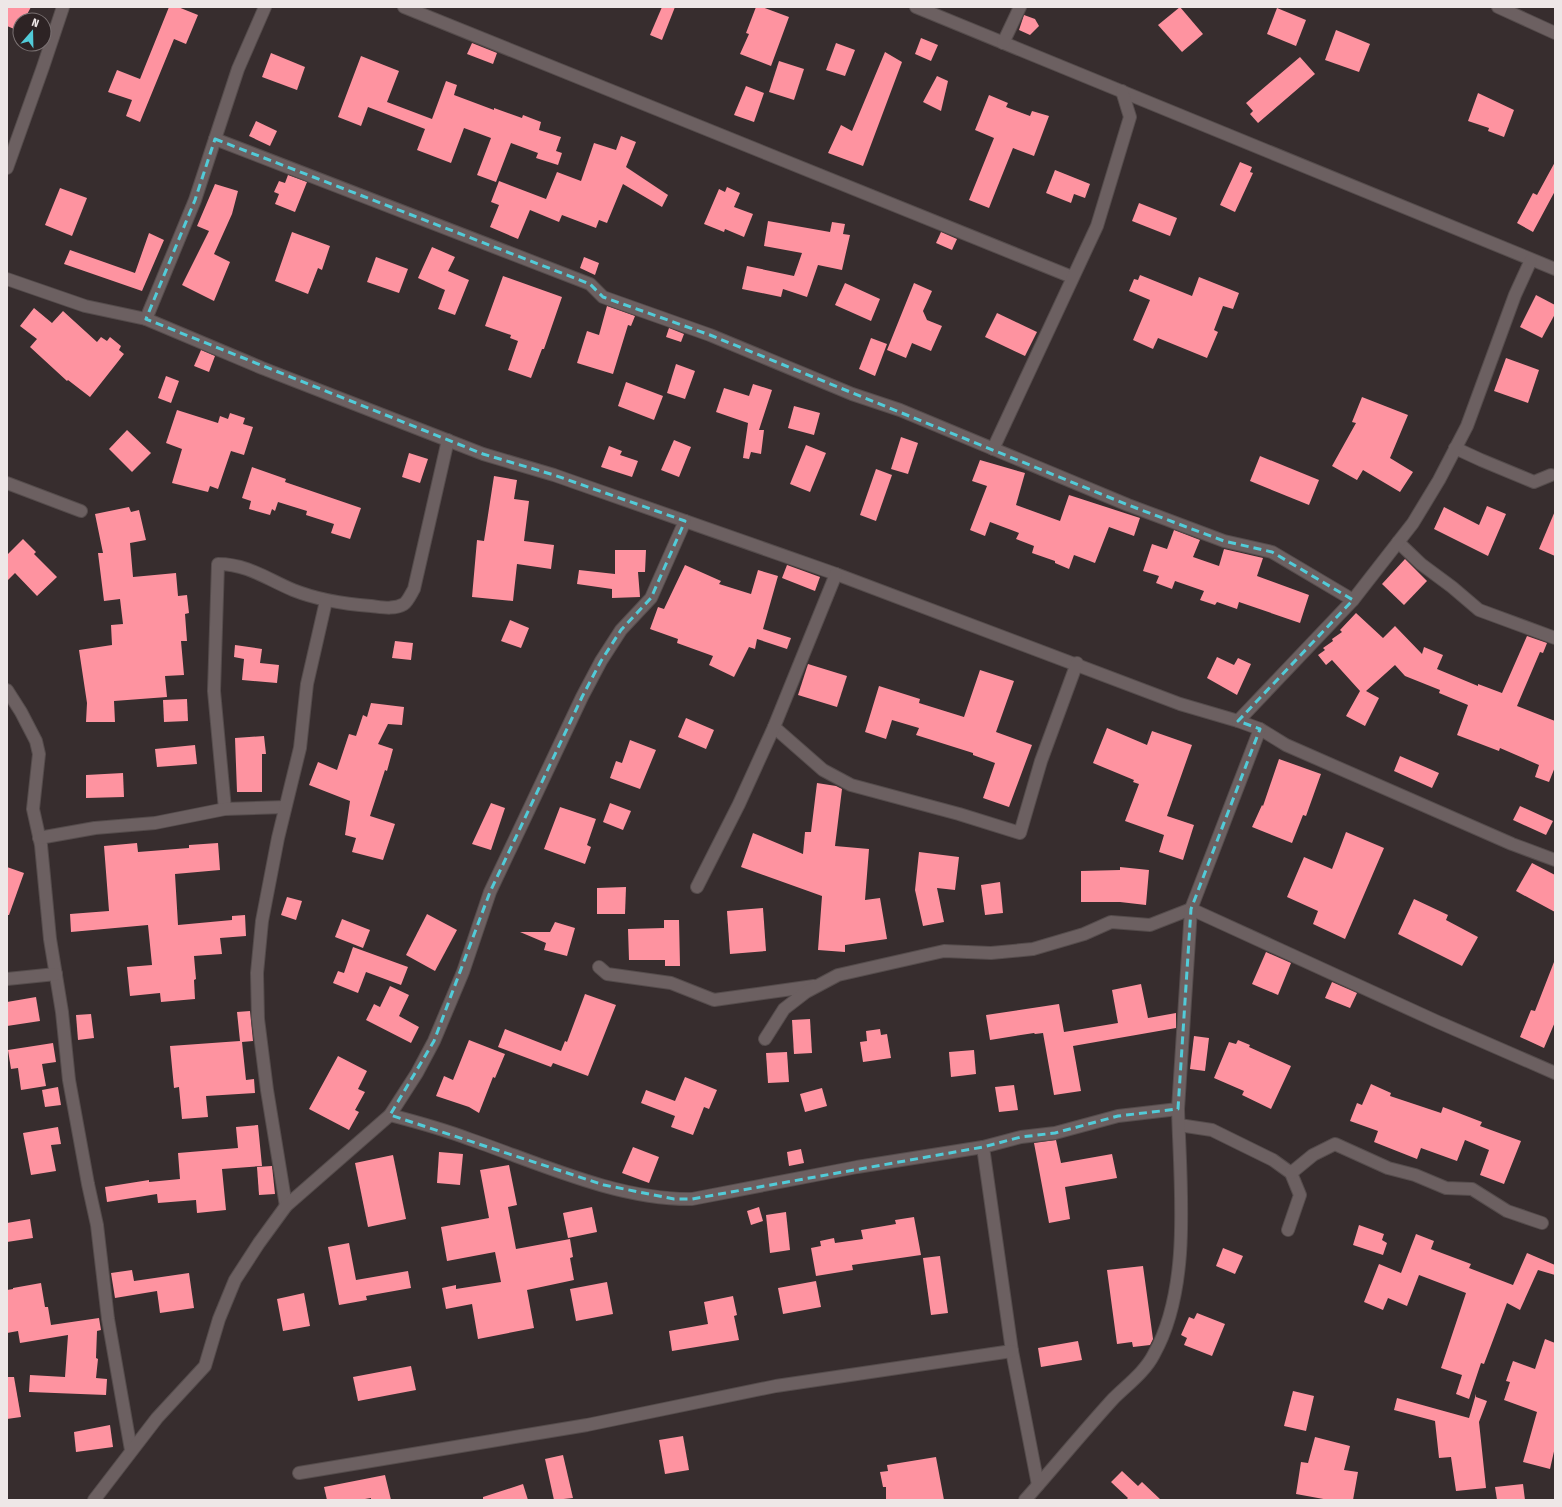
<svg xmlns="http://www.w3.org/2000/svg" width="1562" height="1507" font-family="'Fira Sans Condensed',sans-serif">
<rect width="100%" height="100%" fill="#372d2e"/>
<g fill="#fe93a0">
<polygon points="7,7 31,7 24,20 20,20 19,31 7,26"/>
<polygon points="169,7 178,7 198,15 186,44 174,39 140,122 126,116 132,100 108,92 117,70 140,79"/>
<polygon points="662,7 675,7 662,40 650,35"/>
<polygon points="756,7 762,7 789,17 771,66 740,54 749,34 746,33"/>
<polygon points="1180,7 1203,34 1182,52 1158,25"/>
<polygon points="1277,8 1306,20 1296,46 1267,34"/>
<polygon points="1024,15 1035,19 1039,26 1030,35 1019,30"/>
<polygon points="1336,30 1370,44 1359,72 1325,60"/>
<polygon points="921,38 938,45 931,61 915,54"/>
<polygon points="472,43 497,53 493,64 467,54"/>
<polygon points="836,43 855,50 845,76 826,70"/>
<polygon points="885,52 902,62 863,166 828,153 841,125 852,131"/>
<polygon points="271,53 305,67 297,90 262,77"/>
<polygon points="361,56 399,71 387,102 432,119 446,81 457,85 454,95 494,110 494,108 522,118 523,115 541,122 539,130 561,137 556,151 562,153 558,165 536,158 538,153 511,143 496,182 477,175 491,138 464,128 451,163 417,150 425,129 368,107 361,126 338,117"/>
<polygon points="1300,57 1315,74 1258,123 1250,114 1253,111 1246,103"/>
<polygon points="779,61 804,69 794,100 769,92"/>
<polygon points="937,76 948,81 941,111 923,102"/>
<polygon points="746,86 764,93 754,122 734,115"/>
<polygon points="1478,93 1514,110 1504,137 1488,131 1489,128 1468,121"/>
<polygon points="989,95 1008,103 1006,107 1030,116 1032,111 1049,116 1034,156 1013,148 989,208 969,200 994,138 975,130"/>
<polygon points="256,121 277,131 270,146 249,136"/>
<polygon points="621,136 636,142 626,167 668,195 662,207 623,184 607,223 599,220 596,228 562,215 559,222 530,210 518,239 490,227 499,205 491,202 499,181 546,199 557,172 581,181 594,143 616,150"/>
<polygon points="1240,162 1252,167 1250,172 1253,173 1235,212 1220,205"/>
<polygon points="1555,162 1555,191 1533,232 1517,223 1533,193 1537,195"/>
<polygon points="1055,170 1090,184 1085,198 1074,194 1071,203 1046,193"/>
<polygon points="288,175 307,182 295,212 275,204 279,194 274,192 279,181 285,183"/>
<polygon points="215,184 238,191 232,214 214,254 230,262 214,301 182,285 209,231 197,226"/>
<polygon points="727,187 740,193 734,207 753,214 744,237 725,229 724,232 704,224 719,189 725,192"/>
<polygon points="60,188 87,198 72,236 45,225"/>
<polygon points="1139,203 1177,218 1170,236 1132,221"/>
<polygon points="768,221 830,232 832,222 845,224 843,234 850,235 842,270 818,265 807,297 783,289 781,297 742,289 747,266 794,276 802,253 764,246"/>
<polygon points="292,232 330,246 322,270 318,268 308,294 275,281"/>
<polygon points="941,232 957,239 952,250 936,243"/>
<polygon points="149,233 164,240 142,291 64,264 70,250 135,273"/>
<polygon points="432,247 455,257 448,271 469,280 455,315 438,309 445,290 418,278"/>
<polygon points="376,257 408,269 399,293 367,282"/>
<polygon points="584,257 599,263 595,275 580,268"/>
<polygon points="1140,275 1192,296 1199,277 1239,293 1233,309 1223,306 1214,330 1218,332 1207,358 1158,338 1153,349 1133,340 1150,300 1129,291 1134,279 1138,280"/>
<polygon points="503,276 562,297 544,349 542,349 531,378 508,370 518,341 510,338 511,335 485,326"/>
<polygon points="845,283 880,299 871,321 835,305"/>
<polygon points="914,283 932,291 923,311 927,320 942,326 931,351 912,343 906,358 887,350"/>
<polygon points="1536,295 1555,305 1555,314 1542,338 1520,327"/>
<polygon points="607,306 635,316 631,326 628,325 613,374 577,363 587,331 599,335"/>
<polygon points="34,308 52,323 63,311 97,342 101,337 107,341 110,337 121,346 119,350 124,354 90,397 68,380 67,381 30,347 37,339 20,326"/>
<polygon points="997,313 1037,332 1025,356 985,337"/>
<polygon points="669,328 684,334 681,342 666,337"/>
<polygon points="871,338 887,344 875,376 859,369"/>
<polygon points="201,350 215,356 209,372 194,366"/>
<polygon points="1506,358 1539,370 1528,403 1494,391"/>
<polygon points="676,364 695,371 685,399 667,393"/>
<polygon points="166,376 179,381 171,403 158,398"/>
<polygon points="626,382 663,396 654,420 618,406"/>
<polygon points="753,384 772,390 759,430 764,430 761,454 751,452 749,459 743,458 748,423 716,412 724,388 749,396"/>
<polygon points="1362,397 1408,415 1390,458 1413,472 1400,492 1363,470 1357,480 1332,466 1356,423 1352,422"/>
<polygon points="794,406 820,413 814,435 788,428"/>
<polygon points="177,410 218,423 220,416 228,419 230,413 245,418 243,424 253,427 244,455 231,451 218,489 210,486 208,492 172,483 182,449 166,443"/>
<polygon points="127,430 151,453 132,472 109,449"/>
<polygon points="901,437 918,443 908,474 891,469"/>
<polygon points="674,440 691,447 679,477 661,470"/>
<polygon points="806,445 826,453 810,492 790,484"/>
<polygon points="609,446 622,451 620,455 638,461 632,477 601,467"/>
<polygon points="409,453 428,459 420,483 402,477"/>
<polygon points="1260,456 1319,480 1309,505 1250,481"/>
<polygon points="980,460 1025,473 1016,505 1060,521 1069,495 1140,518 1134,536 1109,527 1095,563 1074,555 1069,569 1055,563 1055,561 1032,553 1034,546 1016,539 1019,533 990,522 985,536 970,530 987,486 972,481"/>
<polygon points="252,467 286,479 285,482 361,508 350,539 331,533 334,524 306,515 307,511 278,502 275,511 272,509 270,515 249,509 251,501 242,498"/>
<polygon points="876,469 892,475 876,521 860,515"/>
<polygon points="494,476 517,480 514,499 529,501 524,541 554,545 551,569 517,564 513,601 472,597 477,540 484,541"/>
<polygon points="1487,506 1506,514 1488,556 1434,529 1444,507 1479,525"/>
<polygon points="129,507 131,512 139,510 146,540 130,543 133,577 176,573 178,596 187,595 189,613 185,614 187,641 181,641 184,675 165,676 167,697 114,701 115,722 86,722 87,703 79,650 112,645 111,625 123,624 120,599 104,601 98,553 103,553 95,514"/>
<polygon points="1555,511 1555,556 1539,549"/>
<polygon points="1174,530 1200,540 1193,557 1219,566 1224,549 1263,558 1257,576 1309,595 1300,623 1239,602 1237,609 1217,602 1215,605 1200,600 1204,591 1175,581 1172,589 1156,583 1159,576 1143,571 1152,544 1167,549"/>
<polygon points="23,539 36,552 34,554 57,577 37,596 15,573 7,581 7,555"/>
<polygon points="615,550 646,550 645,572 638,572 640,597 612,598 612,589 577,584 579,570 615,574"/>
<polygon points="1405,559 1427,581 1404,605 1382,584"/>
<polygon points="685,565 721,581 719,584 751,594 758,570 778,576 763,629 791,638 787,649 757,639 755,649 749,647 734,677 709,665 713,656 677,643 678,639 650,629 658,607 664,609"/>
<polygon points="787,565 820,577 815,591 782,578"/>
<polygon points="1356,613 1383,638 1395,626 1422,654 1424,647 1443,655 1437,669 1478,686 1478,684 1502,693 1527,636 1547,643 1543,653 1540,652 1517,706 1555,721 1555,767 1549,782 1535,777 1539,765 1500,748 1499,751 1457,735 1468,705 1439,693 1440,690 1405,676 1395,665 1366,691 1379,698 1365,726 1346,716 1360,691 1332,660 1326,665 1318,655 1325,650 1323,648 1333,641 1332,639 1342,632 1340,630"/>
<polygon points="510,620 529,628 521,648 501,641"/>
<polygon points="395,641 413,643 411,660 392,658"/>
<polygon points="235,645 262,649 260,663 279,665 277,683 242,680 244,659 234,657"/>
<polygon points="1217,657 1234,665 1238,658 1251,664 1237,695 1207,678"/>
<polygon points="808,664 847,676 837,707 798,695"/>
<polygon points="980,670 1014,681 996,732 1032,745 1009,807 983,798 995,763 973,755 973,753 916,735 919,728 892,720 886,739 865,732 879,686 920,699 919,703 964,717"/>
<polygon points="187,699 188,721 164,722 163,700"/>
<polygon points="371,703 404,707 402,725 388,724 378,744 393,749 387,771 385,770 370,816 395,824 383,860 352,852 356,838 345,835 350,801 309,785 318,762 337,770 349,734 356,736 363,715 367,717"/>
<polygon points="686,718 714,730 706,749 678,737"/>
<polygon points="1107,728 1147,745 1152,731 1192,745 1167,816 1194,825 1183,860 1159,852 1164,835 1125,821 1139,784 1133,782 1134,780 1093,763"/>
<polygon points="264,736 266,754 262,754 262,792 237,792 235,738"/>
<polygon points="630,740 656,750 640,789 610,778 616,761 622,763"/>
<polygon points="195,745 197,764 157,767 155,749"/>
<polygon points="1400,756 1439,773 1432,788 1394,771"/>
<polygon points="1279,759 1321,774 1306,816 1303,815 1292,843 1252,827 1262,805 1263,806"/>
<polygon points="123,773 124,797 86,798 86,775"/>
<polygon points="817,783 836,786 842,789 835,846 869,849 865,900 880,898 887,939 845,945 845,952 818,950 822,896 741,867 753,833 803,854 805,832 811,832"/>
<polygon points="491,803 505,808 491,850 472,844"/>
<polygon points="610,803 631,811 623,830 603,822"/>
<polygon points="1520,806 1553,821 1546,835 1513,820"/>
<polygon points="560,807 596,819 587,845 591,847 585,864 544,849"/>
<polygon points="1346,832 1384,848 1345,939 1313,924 1318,911 1287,897 1304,857 1332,869"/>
<polygon points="137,843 138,852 189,848 189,845 218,843 220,870 175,874 178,925 232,920 232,916 245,915 246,936 220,938 222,954 194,956 196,979 194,980 195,999 161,1002 160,993 130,996 127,967 152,965 148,925 71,932 70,914 109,911 104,846"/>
<polygon points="919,852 959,857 955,890 937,888 944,922 923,926 915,890"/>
<polygon points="1532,863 1555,875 1555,912 1516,891"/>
<polygon points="7,867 24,873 9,915 7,915"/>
<polygon points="1120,867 1149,870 1146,905 1120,902 1081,902 1081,871 1120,870"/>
<polygon points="1000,882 1003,913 985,915 981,885"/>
<polygon points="626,887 625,914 597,914 597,888"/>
<polygon points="287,897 302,901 296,920 281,915"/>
<polygon points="1414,899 1448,915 1446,920 1478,937 1462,966 1398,934"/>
<polygon points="763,908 766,951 730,954 727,911"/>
<polygon points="427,914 457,930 435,971 406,955"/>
<polygon points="342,919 370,930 363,948 335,937"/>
<polygon points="664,920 679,920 680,966 665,966 665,960 629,960 628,929 664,928"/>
<polygon points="555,922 575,928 567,956 544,950 546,943 520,932 550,932"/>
<polygon points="353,947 408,967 401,985 366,972 358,993 333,983 338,971 344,973"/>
<polygon points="1266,952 1291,963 1278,995 1252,984"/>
<polygon points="1554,962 1555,1022 1544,1048 1520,1037 1531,1010 1535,1011"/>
<polygon points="1332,982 1357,993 1350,1008 1325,998"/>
<polygon points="1141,984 1148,1018 1176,1013 1176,1028 1073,1046 1081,1091 1054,1095 1043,1033 1035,1034 1034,1033 990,1040 986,1015 1059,1004 1064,1032 1118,1023 1112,990"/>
<polygon points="390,986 409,995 399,1016 419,1027 411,1043 366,1020 374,1004 380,1007"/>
<polygon points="585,994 616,1005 588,1076 553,1063 551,1067 498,1047 505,1029 561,1051 565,1041 567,1042"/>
<polygon points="36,997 40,1021 7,1026 7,1002"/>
<polygon points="250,1011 253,1041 242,1042 246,1080 254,1079 255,1093 206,1096 208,1117 182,1119 179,1087 174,1088 170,1046 240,1041 237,1012"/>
<polygon points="91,1014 94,1038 78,1040 76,1015"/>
<polygon points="810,1019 812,1053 794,1054 792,1020"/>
<polygon points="880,1029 881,1035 887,1034 891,1058 863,1062 860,1042 867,1041 866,1031"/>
<polygon points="1194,1036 1209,1038 1205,1071 1190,1069"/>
<polygon points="469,1040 505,1054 495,1078 493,1077 479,1113 469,1107 436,1096 444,1076 453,1080"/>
<polygon points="1238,1040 1250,1045 1249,1047 1291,1066 1271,1109 1242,1095 1244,1091 1214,1078 1229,1042 1236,1044"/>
<polygon points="53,1043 56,1062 42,1064 46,1086 21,1090 18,1068 11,1069 8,1050"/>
<polygon points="974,1050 976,1074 951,1077 949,1052"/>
<polygon points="787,1052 789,1082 768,1083 766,1053"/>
<polygon points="338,1056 367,1071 358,1089 365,1092 355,1110 359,1112 349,1130 309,1109"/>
<polygon points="685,1077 717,1090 709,1109 704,1107 693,1135 671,1127 675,1116 641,1103 646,1090 675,1101"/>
<polygon points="1371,1084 1391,1093 1390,1096 1441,1113 1443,1107 1482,1122 1480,1126 1521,1141 1504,1184 1480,1175 1489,1150 1465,1140 1457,1161 1421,1148 1417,1159 1374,1142 1378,1131 1350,1121 1357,1103 1362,1105"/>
<polygon points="1014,1085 1018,1110 999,1112 995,1087"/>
<polygon points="58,1087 61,1105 45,1107 42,1090"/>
<polygon points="822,1088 827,1106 805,1112 800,1094"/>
<polygon points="258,1125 262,1166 222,1169 226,1210 197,1213 196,1200 158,1203 157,1194 107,1202 105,1187 149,1180 149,1182 180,1179 178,1153 238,1148 236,1127"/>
<polygon points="58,1127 61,1144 51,1145 56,1171 31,1175 23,1133"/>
<polygon points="1056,1140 1061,1163 1112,1154 1117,1178 1065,1187 1070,1219 1049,1223 1034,1143"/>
<polygon points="633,1147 659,1157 649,1183 622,1173"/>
<polygon points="801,1149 804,1163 789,1166 787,1152"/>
<polygon points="439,1152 463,1154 460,1185 437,1183"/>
<polygon points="393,1155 406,1219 368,1227 355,1163"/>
<polygon points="509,1165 517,1205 508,1207 516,1249 570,1239 573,1257 570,1258 574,1280 527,1290 534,1328 478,1339 472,1304 446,1309 442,1288 456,1285 456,1289 501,1282 495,1252 447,1261 441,1227 489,1218 480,1170"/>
<polygon points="272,1166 275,1194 259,1195 257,1167"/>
<polygon points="592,1207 597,1232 568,1238 563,1213"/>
<polygon points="759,1207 763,1221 751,1225 747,1211"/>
<polygon points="786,1212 790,1250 770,1253 766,1215"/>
<polygon points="914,1217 921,1255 852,1265 853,1270 816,1276 811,1248 821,1246 820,1241 834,1238 835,1243 863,1239 861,1230 896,1224 895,1220"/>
<polygon points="30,1219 33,1238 7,1242 7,1223"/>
<polygon points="1359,1225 1384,1234 1382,1240 1387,1243 1383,1255 1353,1245"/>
<polygon points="1416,1234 1434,1241 1431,1249 1471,1264 1469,1268 1513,1285 1527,1253 1555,1265 1555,1275 1538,1270 1520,1310 1507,1303 1484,1364 1481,1363 1469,1399 1456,1394 1462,1375 1441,1368 1466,1293 1419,1275 1407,1306 1388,1298 1383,1310 1364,1302 1379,1264 1401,1273"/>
<polygon points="349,1243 356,1280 408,1271 411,1288 366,1296 367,1300 339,1305 328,1247"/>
<polygon points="1223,1248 1243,1256 1235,1274 1216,1266"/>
<polygon points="940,1256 948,1313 931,1315 923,1258"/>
<polygon points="1143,1266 1153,1339 1150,1345 1133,1347 1132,1342 1117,1344 1107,1270"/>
<polygon points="132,1270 134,1281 189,1273 194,1308 160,1313 157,1291 115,1298 111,1273"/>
<polygon points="816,1281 821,1307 783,1314 778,1288"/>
<polygon points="607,1282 613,1314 576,1321 570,1289"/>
<polygon points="41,1283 45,1307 48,1307 51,1325 99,1318 101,1330 97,1331 96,1358 98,1359 96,1378 107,1379 106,1395 29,1392 30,1375 65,1377 68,1335 20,1343 18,1331 7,1333 7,1290 13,1289 13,1288"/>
<polygon points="304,1293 310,1326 283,1331 277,1299"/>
<polygon points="733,1296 737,1315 734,1316 739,1340 672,1351 669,1331 708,1324 704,1302"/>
<polygon points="1197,1313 1225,1324 1212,1356 1184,1345 1187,1338 1181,1335 1189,1317 1194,1319"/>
<polygon points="1545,1339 1555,1343 1555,1447 1550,1469 1523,1462 1537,1412 1504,1400 1510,1382 1506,1381 1513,1361 1535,1369"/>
<polygon points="1078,1341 1082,1360 1041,1367 1038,1348"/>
<polygon points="411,1366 416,1390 358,1401 353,1377"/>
<polygon points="7,1377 14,1377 21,1417 7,1419"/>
<polygon points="1293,1391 1314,1396 1306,1431 1284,1426"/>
<polygon points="1476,1394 1476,1397 1487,1401 1479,1422 1486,1488 1456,1491 1451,1457 1439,1458 1435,1421 1394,1410 1397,1398 1469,1418"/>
<polygon points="110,1425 113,1447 76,1452 74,1432"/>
<polygon points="683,1436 689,1470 665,1474 659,1440"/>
<polygon points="1315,1437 1350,1446 1344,1470 1358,1472 1353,1500 1329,1500 1296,1494 1301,1462 1308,1463"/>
<polygon points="563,1455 573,1498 554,1500 545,1459"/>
<polygon points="936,1457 944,1500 886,1500 886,1487 883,1487 880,1472 888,1471 887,1465"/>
<polygon points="1122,1471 1138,1486 1142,1482 1161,1500 1126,1500 1128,1498 1111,1482"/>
<polygon points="385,1475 391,1500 371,1500 371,1498 359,1500 327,1500 324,1487"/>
<polygon points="523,1484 528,1500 483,1500 483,1497"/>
<polygon points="1523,1484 1525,1500 1497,1500 1495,1487"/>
</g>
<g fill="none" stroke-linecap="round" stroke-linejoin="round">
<defs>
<g id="street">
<polyline points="404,7 1072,277"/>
<polyline points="916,7 1555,269"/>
<polyline points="1498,7 1555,33"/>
<polyline points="1003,43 1020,7"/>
<polyline points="215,139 590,284 603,297 710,335 852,394 900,410 1128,505 1224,541 1272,552 1353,600"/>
<polyline points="7,168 43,67 63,7"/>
<polyline points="7,279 85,306 146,319 262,368 483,454 554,475 836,574 1180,704 1238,721 1260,729 1286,745 1512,844 1555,860"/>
<polyline points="146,319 195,200 238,69 265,7"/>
<polyline points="1455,448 1481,460 1534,482 1551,475"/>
<polyline points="993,449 1097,226 1130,117 1122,91"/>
<polyline points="7,483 81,511"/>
<polyline points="1398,542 1421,564 1452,587 1479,610 1555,638"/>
<polyline points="7,690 21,712 36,741 39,754 33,809 41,845 50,939 62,1012 69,1080 88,1184 97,1225 108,1319 131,1450"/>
<polyline points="1238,721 1353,600 1413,523 1439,480 1467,426 1515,295 1531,260"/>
<polyline points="774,727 823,770 851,785 959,814 1020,833 1041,761 1077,663"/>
<path d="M 225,809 L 214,691 L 218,564 C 247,564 267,579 293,590 C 318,600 343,604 371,606 C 381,607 394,610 404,604 C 408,601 411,594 414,589 L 448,440"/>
<polyline points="39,838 95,828 155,823 225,809 285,807"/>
<polyline points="697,887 739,804 774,727 836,574"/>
<polyline points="599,967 607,974 671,983 714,1000 814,986"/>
<polyline points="7,979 56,974"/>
<polyline points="765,1039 784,1009 806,992 838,975 944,951 991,953 1033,949 1084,934 1111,922 1150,925 1191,909 1438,1022 1555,1073"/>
<path d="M 390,1115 C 417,1122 443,1129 469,1139 C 539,1163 617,1200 692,1199 L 857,1167 L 983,1147 L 1021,1137 L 1055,1133 L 1118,1116 L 1178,1109 L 1191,909 L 1260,729"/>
<polyline points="1179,1125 1212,1130 1273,1160 1291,1173 1300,1195 1288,1230"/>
<polyline points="983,1147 1012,1351 1038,1485"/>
<polyline points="1291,1173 1313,1155 1335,1144 1388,1168 1415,1175 1446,1188 1472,1189 1507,1211 1542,1223"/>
<polyline points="286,1206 267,1090 258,1019 257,973 262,921 278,838 300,748 307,684 326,601"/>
<polyline points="299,1473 587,1425 776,1386 1012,1351"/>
<polyline points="94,1500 157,1418 205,1366 219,1319 235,1280 259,1243 286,1206 390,1115 417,1073 434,1041 463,972 490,892 582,697 601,661 621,630 651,598 685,521"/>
<path d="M 1025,1500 C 1055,1466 1083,1432 1113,1399 C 1127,1385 1145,1372 1154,1354 C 1192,1286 1180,1185 1178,1109"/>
</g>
</defs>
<use href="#street" stroke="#554c4c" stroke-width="14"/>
<use href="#street" stroke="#6c6061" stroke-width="12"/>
</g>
<path fill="none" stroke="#52cbd8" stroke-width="3" stroke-dasharray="8 5" stroke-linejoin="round" d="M 215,139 L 590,284 L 603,297 L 710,335 L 1128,505 L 1224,541 L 1272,552 L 1353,600 L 1238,721 L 1260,729 L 1191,909 L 1178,1109 L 1118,1116 L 1055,1133 L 1021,1137 L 983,1147 L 692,1199 L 674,1199 L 604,1185 L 390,1115 L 434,1041 L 490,892 L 582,697 L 601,661 L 621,630 L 651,598 L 685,521 L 554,475 L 483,454 L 146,319 L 195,200 Z"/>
<rect width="1562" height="1507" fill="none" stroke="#eee7e7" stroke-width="16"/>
<g transform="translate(32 32) rotate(20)"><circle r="19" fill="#2d2324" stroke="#7a7172"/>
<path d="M0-3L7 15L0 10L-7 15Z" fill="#52cbd8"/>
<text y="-6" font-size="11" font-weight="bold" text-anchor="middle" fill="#eee7e7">N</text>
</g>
</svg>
